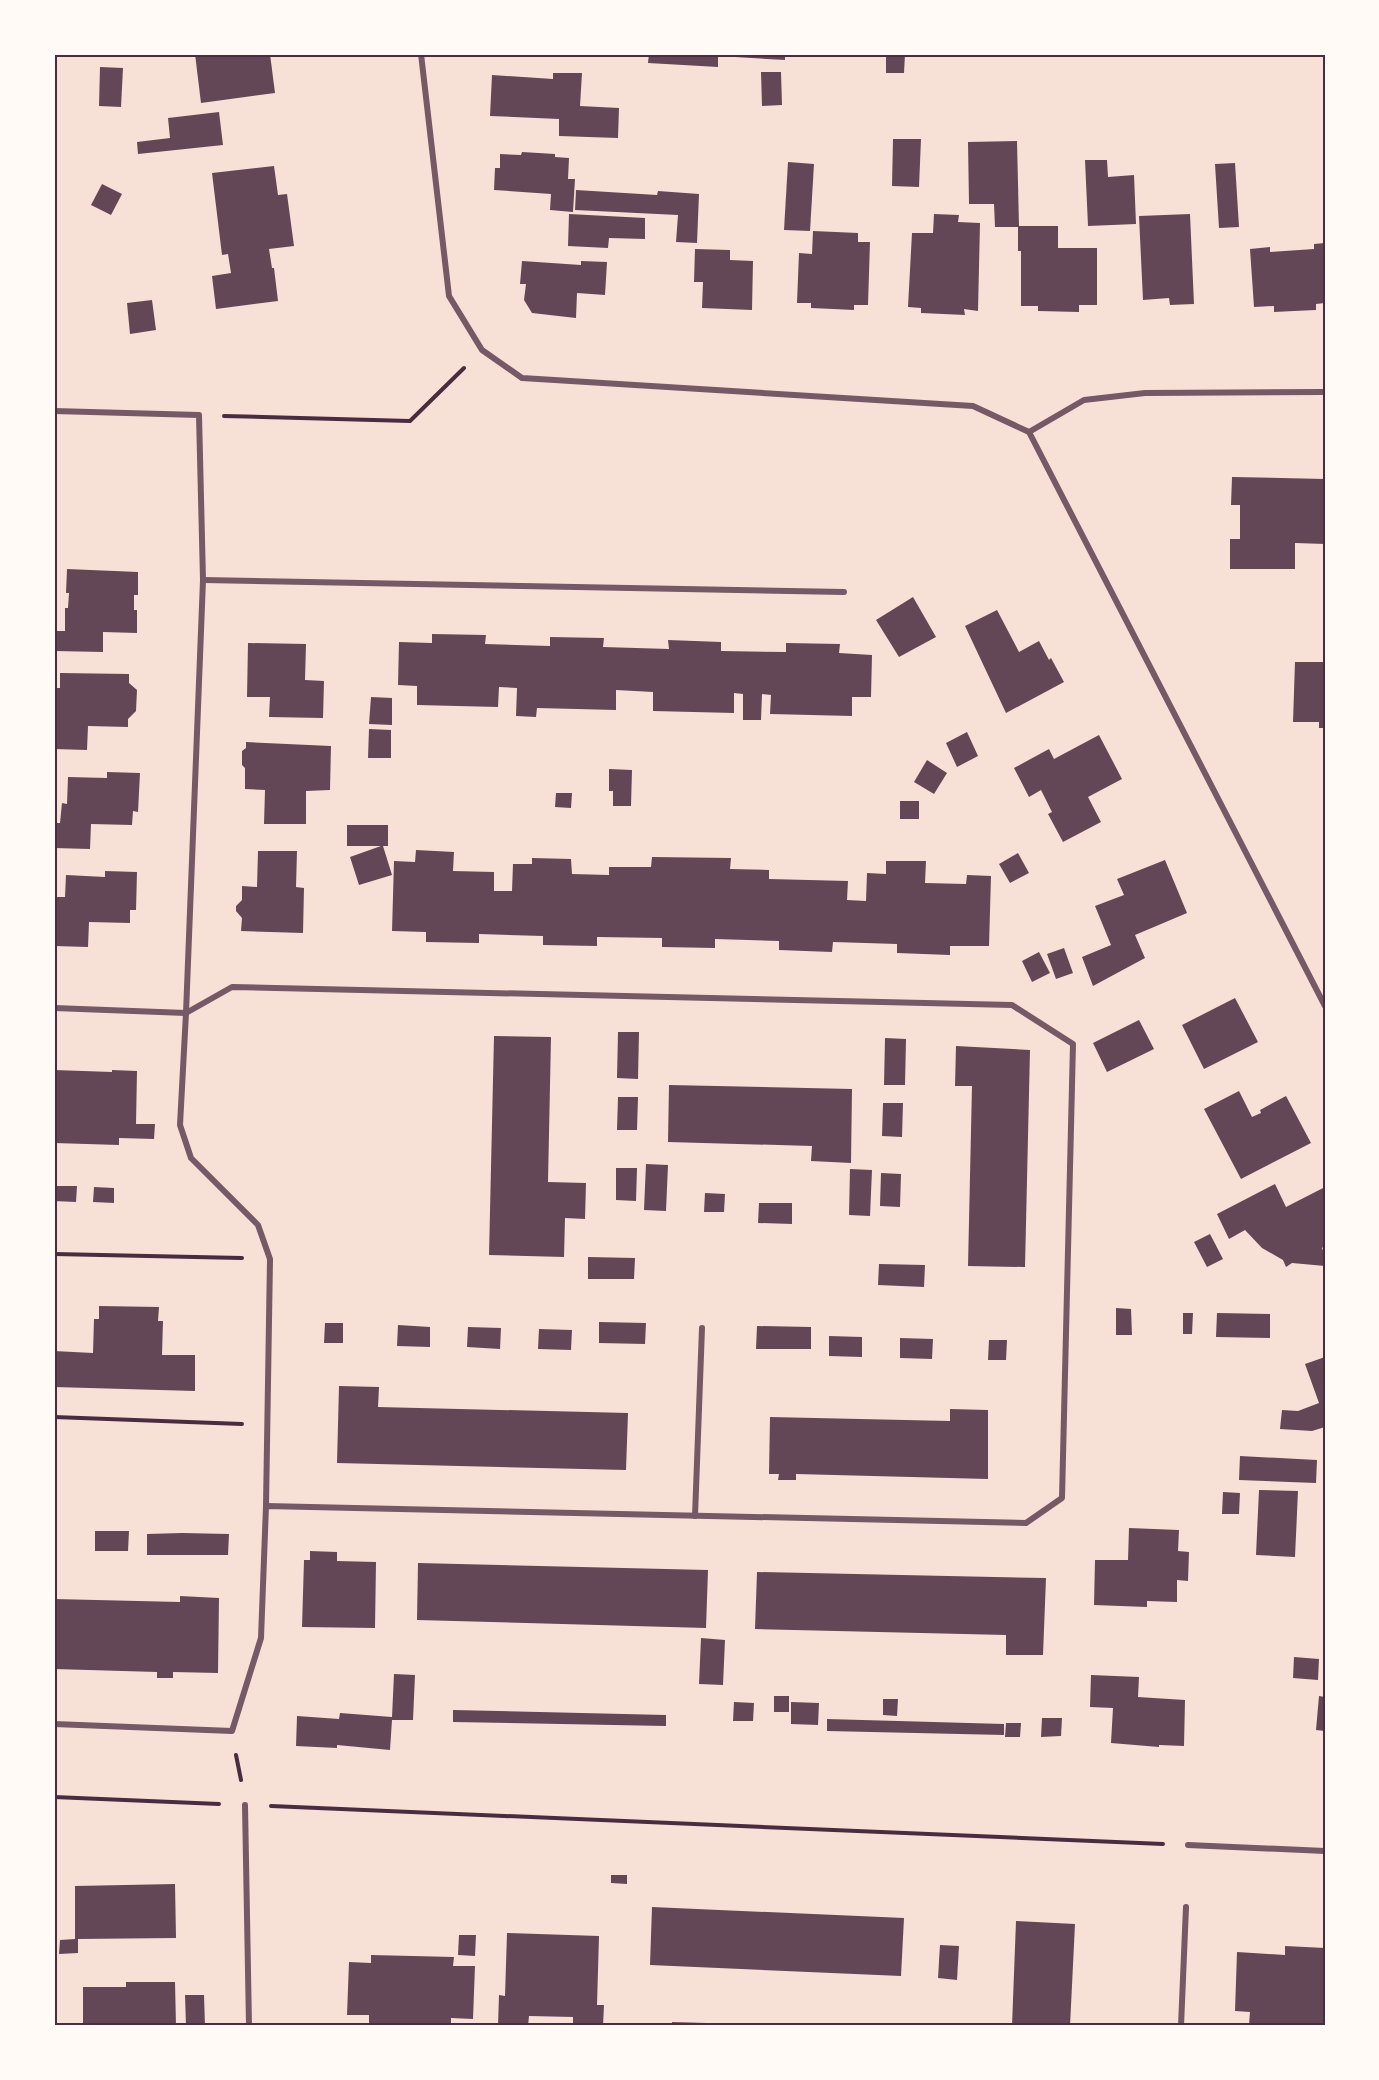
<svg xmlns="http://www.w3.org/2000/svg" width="1379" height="2080" font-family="Manrope,sans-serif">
<rect width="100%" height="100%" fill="#f7e1d7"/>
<g fill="#644757">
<polygon points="195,54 270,54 275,93 201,103"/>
<polygon points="649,54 785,54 785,60 718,56 718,67 648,63"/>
<polygon points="886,54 905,54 904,73 886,73"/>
<polygon points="100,67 123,68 121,107 99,106"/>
<polygon points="761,72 781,72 782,105 762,106"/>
<polygon points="553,73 582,73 580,106 619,108 618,138 559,136 559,119 490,116 492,75 553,79"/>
<polygon points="219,112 223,145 138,154 137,142 170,138 168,118"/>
<polygon points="893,139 921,139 919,187 892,186"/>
<polygon points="1017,141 1019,226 1058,226 1058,248 1097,248 1097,305 1079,305 1079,312 1038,311 1038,306 1021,306 1021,251 1018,251 1018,227 995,227 994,204 969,204 968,142"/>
<polygon points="522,152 555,154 555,157 569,158 568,179 575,179 573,212 550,210 551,194 494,190 495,168 500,168 500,154 521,155"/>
<polygon points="1085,160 1107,160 1108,177 1134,175 1136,224 1088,226"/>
<polygon points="788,162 814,164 810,231 784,230"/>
<polygon points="1235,163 1239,227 1219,228 1215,164"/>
<polygon points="274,166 278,195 287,194 294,246 269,249 272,268 274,268 278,301 216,309 212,276 231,273 228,254 222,255 212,173"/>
<polygon points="102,184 122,194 111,215 91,205"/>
<polygon points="576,190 657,195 658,191 699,194 697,243 676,242 678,215 575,210"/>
<polygon points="569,214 645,218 645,239 609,238 608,248 568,246"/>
<polygon points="934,214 959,215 958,222 980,223 978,311 964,309 965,315 921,313 921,308 908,307 912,233 933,233"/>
<polygon points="1190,214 1194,304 1170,305 1169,298 1143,300 1139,216"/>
<polygon points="813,231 858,233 858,242 870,242 868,305 854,305 854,310 833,309 811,308 811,303 797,303 799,253 812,254"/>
<polygon points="1325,243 1325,303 1316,304 1316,310 1294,311 1274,312 1274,306 1254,307 1250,249 1270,247 1270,252 1314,249 1314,244"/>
<polygon points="695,249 730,250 730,260 753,261 752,310 702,308 703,282 694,282"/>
<polygon points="522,261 581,265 581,261 607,262 605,295 577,293 576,318 532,313 524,300 526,284 520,284"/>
<polygon points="152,300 156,330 130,334 127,303"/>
<polygon points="1232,477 1325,479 1325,544 1295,543 1295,569 1230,569 1230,539 1240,539 1240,505 1231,505"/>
<polygon points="67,569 138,572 138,595 134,595 134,610 137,610 137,633 103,632 103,652 54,651 54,631 65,631 65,608 68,608 69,593 66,593"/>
<polygon points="913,597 936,637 899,657 876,620"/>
<polygon points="997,610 1019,652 1039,641 1049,660 1051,658 1064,682 1006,713 965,626"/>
<polygon points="432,634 486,635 485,644 550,646 550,637 604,638 603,647 669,649 668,640 721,642 721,651 786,652 786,643 840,644 839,653 872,655 871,697 852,697 852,716 770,714 771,695 762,694 761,720 743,720 743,694 734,693 734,713 653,711 653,692 616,690 616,710 537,708 536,717 516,716 517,688 499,687 498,707 417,705 417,686 398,685 399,642 432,643"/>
<polygon points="248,643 306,644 305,680 324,681 323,718 269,717 270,697 247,697"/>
<polygon points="1295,662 1325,662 1325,728 1319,728 1319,722 1293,722"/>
<polygon points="60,673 129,674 129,683 137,690 136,711 128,719 128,727 88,726 87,750 54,749 54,688 60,688"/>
<polygon points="371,697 392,698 392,725 369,724"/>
<polygon points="369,729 391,730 391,758 368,758"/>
<polygon points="967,732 978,756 957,767 946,743"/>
<polygon points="1099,735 1122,779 1088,797 1101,822 1063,842 1048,814 1052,812 1041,790 1029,797 1014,768 1049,749 1054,759"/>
<polygon points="246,742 331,746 330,790 306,791 306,824 264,824 265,790 245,789 245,768 242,765 242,751 246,748"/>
<polygon points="927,760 947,773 934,794 914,782"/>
<polygon points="609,769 632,770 631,806 613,806 613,791 609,791"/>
<polygon points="107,772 140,773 138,812 133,811 132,825 91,824 90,849 54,848 54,823 60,823 62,803 67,804 68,777 107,778"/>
<polygon points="556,793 572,793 571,808 555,807"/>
<rect x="900" y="801" width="19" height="18"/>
<polygon points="347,825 388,825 388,846 383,846 392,875 359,885 350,857 381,846 347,846"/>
<polygon points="416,850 454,852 453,871 494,872 494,891 512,891 513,864 532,864 532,858 571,859 572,874 609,875 609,867 651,867 652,857 731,858 730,869 769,870 769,879 848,881 847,900 866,901 867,873 886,874 886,861 926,861 925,883 966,884 967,875 991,876 989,946 950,946 950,955 897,953 897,944 833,942 832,952 805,951 779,950 779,941 715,939 715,948 662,947 662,938 597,937 597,946 543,945 543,936 479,934 479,943 426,942 426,932 392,931 394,861 415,862"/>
<polygon points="258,851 297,851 296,887 304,888 303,933 241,931 242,918 236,911 236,906 242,900 242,886 257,887"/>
<polygon points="1018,853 1029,873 1010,883 999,864"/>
<polygon points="1165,860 1187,913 1135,935 1145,958 1093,986 1082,957 1111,945 1095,906 1124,895 1117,879"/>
<polygon points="105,871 137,872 136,910 130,910 130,923 89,922 88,947 54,946 54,897 65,897 66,875 105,877"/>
<polygon points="1064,948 1073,973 1056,979 1047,954"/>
<polygon points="1039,952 1050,973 1032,982 1022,961"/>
<polygon points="1235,998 1258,1042 1204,1069 1182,1025"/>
<polygon points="1139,1020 1154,1049 1107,1072 1093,1043"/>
<polygon points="618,1032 639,1032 638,1079 617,1078"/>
<polygon points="494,1036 551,1037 548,1182 586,1183 585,1219 565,1218 564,1257 489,1255"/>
<polygon points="885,1038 906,1039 905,1085 884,1085"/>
<polygon points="956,1046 1030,1050 1025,1267 968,1266 972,1086 955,1086"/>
<polygon points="54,1070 112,1072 112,1070 137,1071 136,1124 155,1124 154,1139 119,1138 119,1145 54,1143"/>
<polygon points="669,1085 852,1089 851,1163 811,1161 812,1146 668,1142"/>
<polygon points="1239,1091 1252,1117 1261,1113 1260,1110 1286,1096 1311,1143 1241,1179 1204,1109"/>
<polygon points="618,1097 638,1097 637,1130 617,1130"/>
<polygon points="883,1103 903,1103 902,1137 882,1136"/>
<polygon points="646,1164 668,1165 666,1211 644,1210"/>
<polygon points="616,1168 637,1168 636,1201 616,1200"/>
<polygon points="850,1169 872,1170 870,1216 849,1215"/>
<polygon points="881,1173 901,1174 900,1207 880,1206"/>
<polygon points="1275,1184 1286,1207 1325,1187 1325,1246 1322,1248 1325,1255 1325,1266 1292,1263 1286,1267 1283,1260 1262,1248 1245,1230 1229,1239 1217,1214"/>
<polygon points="54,1186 77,1186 76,1202 54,1201"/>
<polygon points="94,1187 114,1188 114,1203 93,1202"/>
<polygon points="705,1193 725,1194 724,1212 704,1212"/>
<polygon points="759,1203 792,1203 792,1224 758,1223"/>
<polygon points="1210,1234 1223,1259 1207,1267 1194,1242"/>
<polygon points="588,1257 635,1258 634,1279 588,1279"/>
<polygon points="879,1264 925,1265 924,1287 878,1285"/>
<polygon points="99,1306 159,1307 158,1321 163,1321 162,1355 195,1355 195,1391 54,1387 54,1351 93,1353 94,1319 99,1319"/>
<polygon points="1116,1308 1131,1309 1132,1335 1116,1335"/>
<polygon points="1183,1313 1193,1313 1192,1334 1183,1334"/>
<polygon points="1217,1313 1270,1314 1270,1338 1216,1337"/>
<polygon points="599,1322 646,1323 645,1344 599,1343"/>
<polygon points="325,1323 343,1323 343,1343 324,1343"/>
<polygon points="398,1325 430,1327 430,1347 397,1346"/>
<polygon points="757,1326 811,1327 811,1349 756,1349"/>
<polygon points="468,1327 501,1328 500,1349 467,1347"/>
<polygon points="539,1329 572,1330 571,1350 538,1349"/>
<polygon points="829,1336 862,1337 862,1357 829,1356"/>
<polygon points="900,1338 933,1339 932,1359 900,1358"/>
<polygon points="989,1340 1007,1340 1006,1360 988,1360"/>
<polygon points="1325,1357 1325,1427 1312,1431 1280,1429 1282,1410 1298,1411 1319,1403 1305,1364"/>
<polygon points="339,1386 379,1387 378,1407 628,1413 626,1470 337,1463"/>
<polygon points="950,1409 988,1410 988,1479 796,1474 796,1480 778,1480 779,1474 769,1474 770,1417 950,1421"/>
<polygon points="1240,1456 1317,1460 1316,1483 1239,1480"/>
<polygon points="1259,1490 1298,1491 1295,1557 1256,1555"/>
<polygon points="1223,1492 1240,1493 1239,1514 1222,1514"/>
<polygon points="1129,1528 1179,1530 1178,1551 1189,1552 1188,1581 1177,1580 1177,1602 1147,1601 1147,1607 1094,1605 1095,1560 1128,1560"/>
<polygon points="95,1531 129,1531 128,1551 95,1551"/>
<polygon points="182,1533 229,1534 228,1555 147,1555 147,1534"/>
<polygon points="310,1551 337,1552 337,1561 376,1562 375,1628 302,1627 304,1560 310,1560"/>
<polygon points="418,1563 708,1570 706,1628 417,1620"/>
<polygon points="757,1572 1046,1578 1043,1655 1006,1655 1006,1635 755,1629"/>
<polygon points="180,1596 219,1598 218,1673 173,1672 173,1678 157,1678 157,1672 54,1669 54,1599 180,1602"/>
<polygon points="701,1638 725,1640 723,1685 699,1684"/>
<polygon points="1294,1657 1319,1659 1318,1680 1293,1678"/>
<polygon points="394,1674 415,1675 413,1720 392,1720 390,1750 337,1745 337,1748 296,1746 297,1716 339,1719 340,1713 392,1717"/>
<polygon points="1091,1675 1139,1677 1138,1697 1185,1700 1184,1746 1159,1745 1159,1747 1111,1743 1113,1708 1090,1707"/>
<rect x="774" y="1696" width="15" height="16"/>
<polygon points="1319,1696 1325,1697 1325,1731 1316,1730"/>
<polygon points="883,1699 898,1699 897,1716 883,1715"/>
<polygon points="734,1702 754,1703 753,1721 733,1721"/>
<polygon points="791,1702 819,1703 818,1725 791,1724"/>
<polygon points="453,1710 666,1715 666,1726 453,1722"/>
<polygon points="1042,1718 1062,1718 1061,1736 1041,1737"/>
<polygon points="827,1719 1004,1724 1004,1735 827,1731"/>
<polygon points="1006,1723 1021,1723 1020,1737 1005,1737"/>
<polygon points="611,1875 627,1875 627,1884 611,1883"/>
<polygon points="175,1884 176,1938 78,1939 78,1953 59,1954 60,1940 75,1939 75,1886"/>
<polygon points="652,1907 904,1918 901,1976 650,1965"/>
<polygon points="1016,1921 1075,1924 1070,2026 1012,2026"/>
<polygon points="507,1933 599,1936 597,2005 604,2005 603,2026 573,2026 573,2017 529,2016 528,2026 498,2026 499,1995 505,1996"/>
<polygon points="459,1935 476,1935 475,1956 458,1955"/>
<polygon points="940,1945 959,1946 957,1980 938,1978"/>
<polygon points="1285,1946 1325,1948 1325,2026 1249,2025 1250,2012 1235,2011 1237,1952 1285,1955"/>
<polygon points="371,1955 454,1957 453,1966 475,1966 473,2019 451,2018 451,2026 369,2026 369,2015 347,2015 349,1962 371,1963"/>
<polygon points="126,1982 175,1982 176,2026 83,2026 83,1987 126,1987"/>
<polygon points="185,1995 204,1995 205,2026 186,2026"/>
<polygon points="672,2022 707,2023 707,2026 672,2026"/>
</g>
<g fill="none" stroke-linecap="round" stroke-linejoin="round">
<g stroke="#4a2c40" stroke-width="4">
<polyline points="224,416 410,421 464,368"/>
<polyline points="54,1254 242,1258"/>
<polyline points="54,1417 242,1424"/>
<polyline points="236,1755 241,1780"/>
<polyline points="54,1797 219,1804"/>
<polyline points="271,1806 1163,1844"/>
</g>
<g stroke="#755966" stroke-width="6">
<polyline points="421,54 449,296 482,350 522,378 973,406 1029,432 1325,1006"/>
<polyline points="54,411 199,415 203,580 186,1013 180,1125 191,1158 258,1225 270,1259 266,1506"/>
<polyline points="1029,432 1084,400 1145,393 1325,392"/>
<polyline points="203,580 844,592"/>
<polyline points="54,1008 186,1013 232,987 1012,1005 1073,1044 1062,1498 1026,1523 266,1506 261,1638 232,1731 54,1724"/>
<polyline points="695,1516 702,1328"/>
<polyline points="245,1805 249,2026"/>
<polyline points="1188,1845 1325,1851"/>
<polyline points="1181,2026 1186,1907"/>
</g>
</g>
<rect width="1379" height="2080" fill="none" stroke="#fffaf5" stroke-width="111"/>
<rect x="56" y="56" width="1268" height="1968" fill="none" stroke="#4a2c40" stroke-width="2"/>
</svg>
